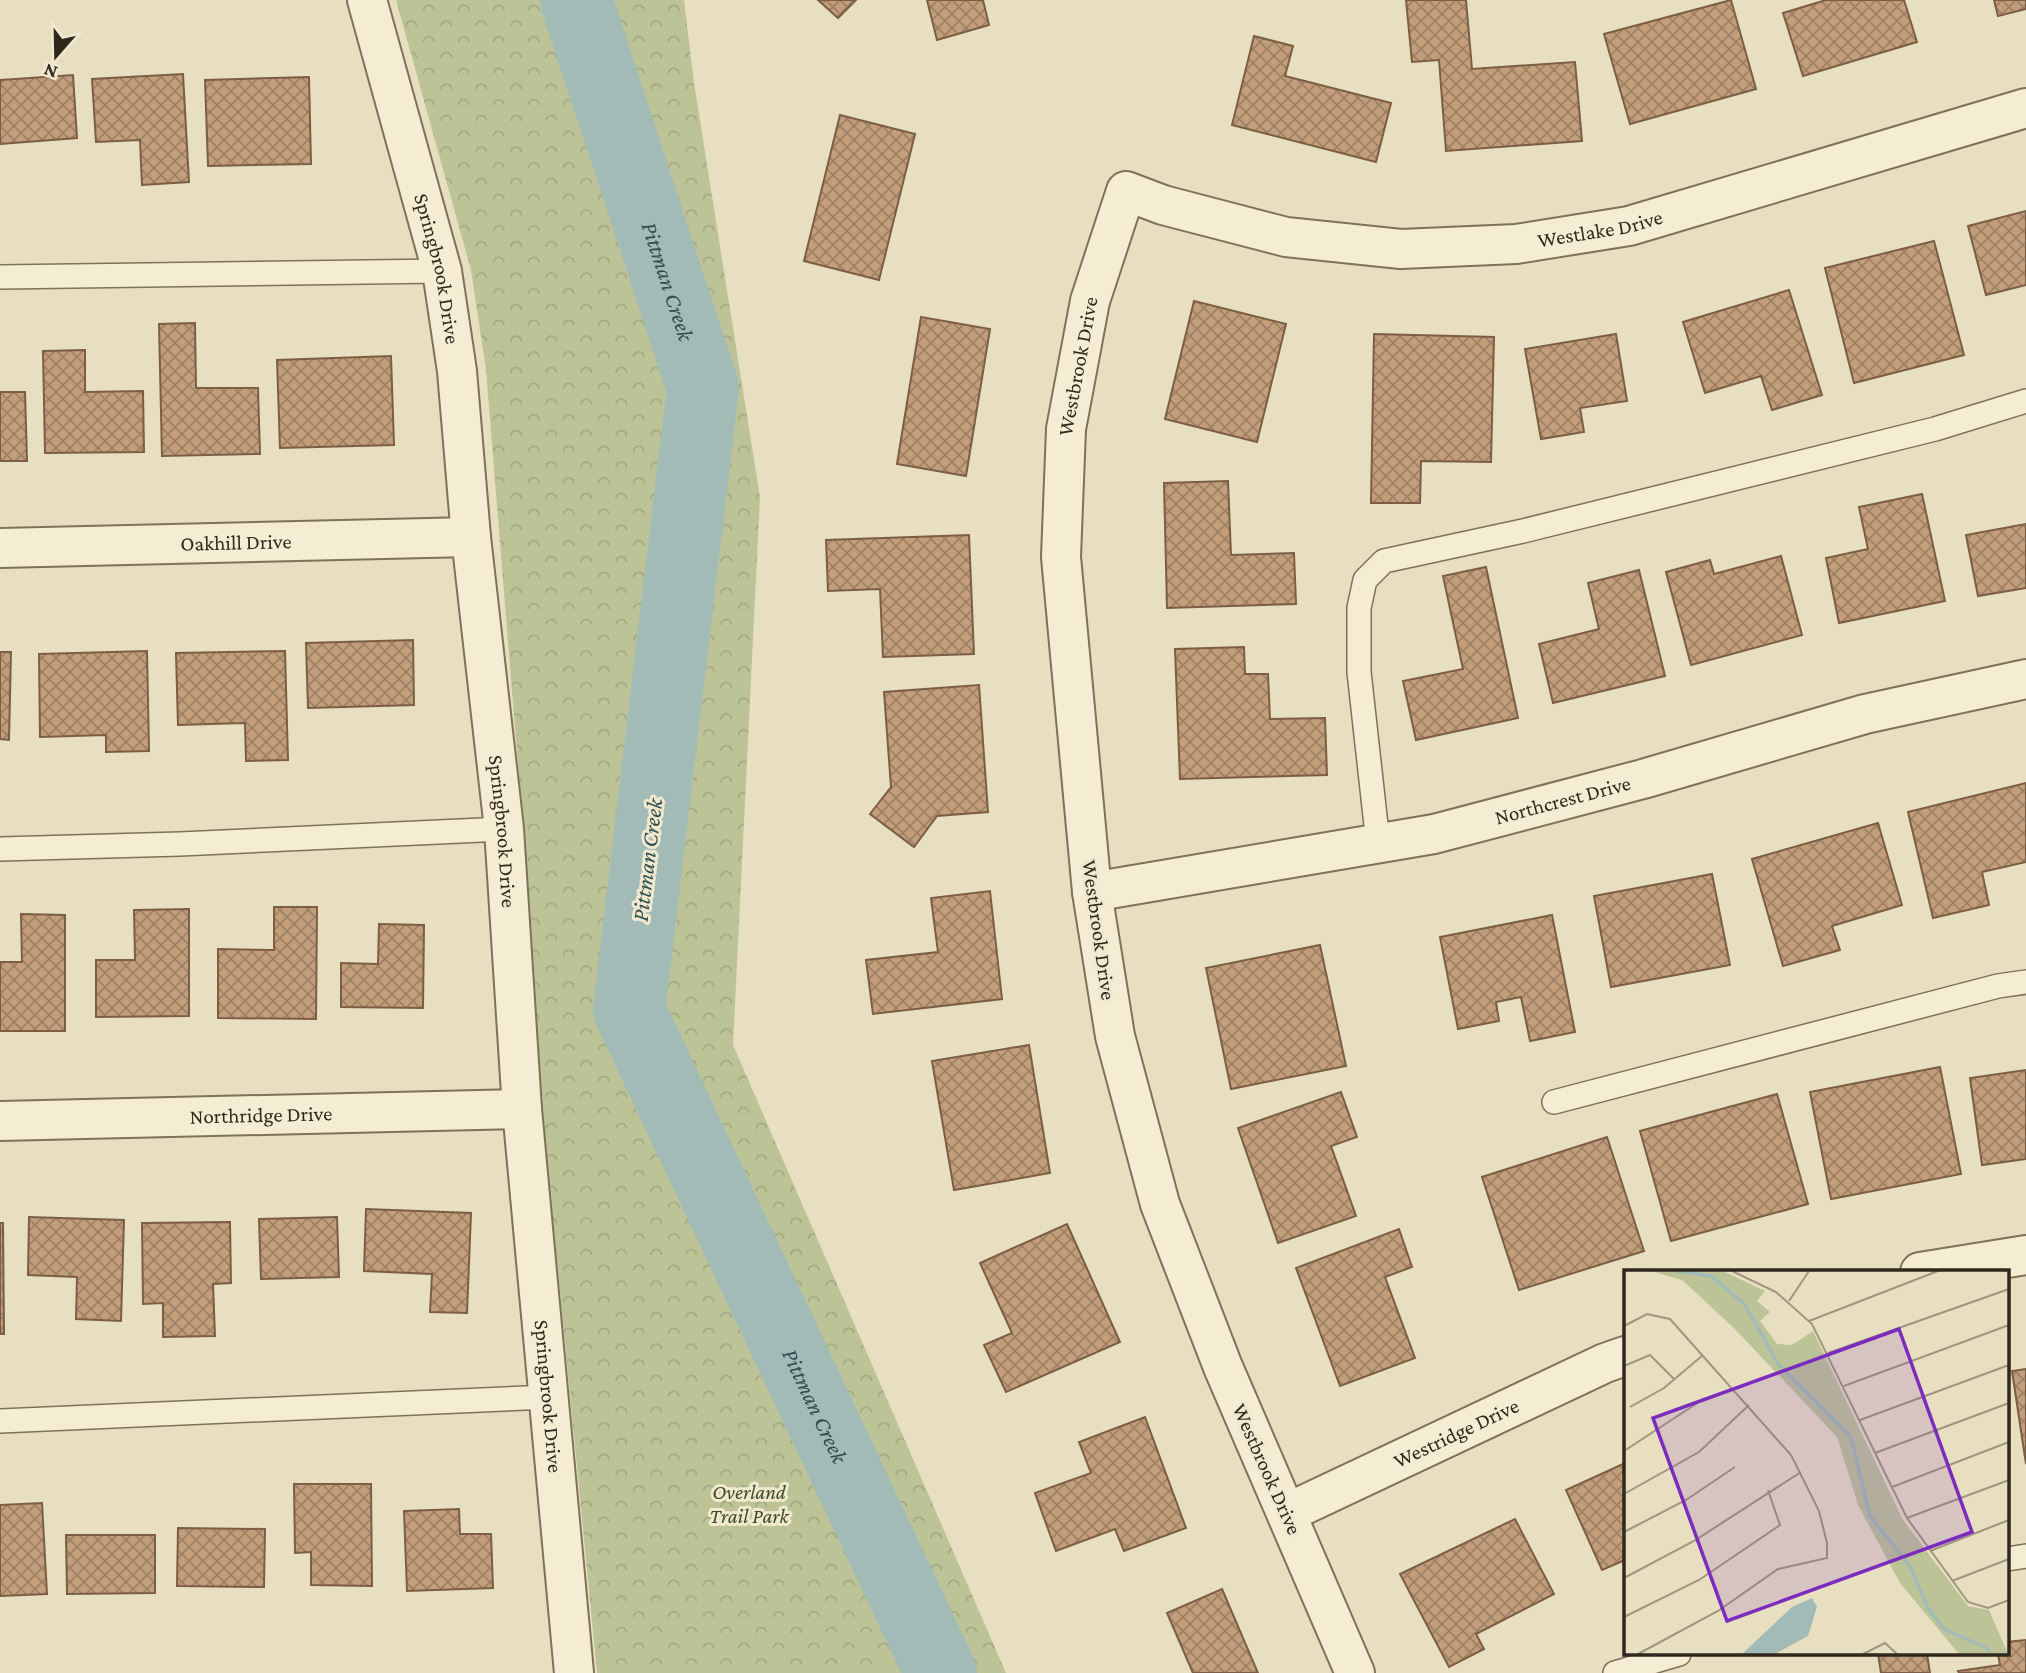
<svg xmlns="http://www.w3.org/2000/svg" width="2026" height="1673" font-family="'Crimson Pro',serif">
<defs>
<pattern id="forest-crowns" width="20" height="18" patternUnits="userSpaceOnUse" patternTransform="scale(1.75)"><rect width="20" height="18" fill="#bcc497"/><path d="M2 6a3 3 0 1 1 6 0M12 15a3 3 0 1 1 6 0" fill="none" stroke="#a2a882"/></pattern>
<pattern id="building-cross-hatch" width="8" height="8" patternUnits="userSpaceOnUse" patternTransform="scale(1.75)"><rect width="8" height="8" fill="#c29e7b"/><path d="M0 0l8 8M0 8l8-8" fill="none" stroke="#9e8164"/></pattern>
</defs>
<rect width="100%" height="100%" fill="#e8dfc1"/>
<polygon fill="url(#forest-crowns)" points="396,0 684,0 694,83 760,497 733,1045 1006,1673 597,1673 542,1107 523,827 486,370 471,270"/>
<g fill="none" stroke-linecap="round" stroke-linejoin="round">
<path stroke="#a3bbb6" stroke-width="72" id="s1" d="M 576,0 L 703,388 L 629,1010 L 941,1673"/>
</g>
<g fill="url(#building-cross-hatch)" stroke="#7b5e43" stroke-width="2">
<polygon points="818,0 856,0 838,18"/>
<polygon points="927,0 983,0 989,25 937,40"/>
<polygon points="1406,0 1466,0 1472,69 1575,62 1582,141 1446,151 1439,60 1412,62"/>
<polygon points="1731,0 1756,89 1630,124 1604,34"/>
<polygon points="1826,0 1904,0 1917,42 1803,76 1783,13"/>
<polygon points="1994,0 2026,0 2026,9 1998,16"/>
<polygon points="1254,36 1293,46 1285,76 1391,103 1376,162 1232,125"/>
<polygon points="183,74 189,182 142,185 140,140 96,142 92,79"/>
<polygon points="73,75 77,138 0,144 0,80"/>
<polygon points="309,77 311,164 208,166 205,80"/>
<polygon points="840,115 915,134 879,280 804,261"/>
<polygon points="2026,211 2026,285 1986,295 1968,226"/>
<polygon points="1934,241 1964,355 1854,383 1825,268"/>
<polygon points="1789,290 1822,395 1772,410 1761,376 1705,393 1683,322"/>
<polygon points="1194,301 1286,324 1257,442 1165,419"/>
<polygon points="921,317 990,329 966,476 897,464"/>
<polygon points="195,323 196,388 258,388 260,454 162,456 159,324"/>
<polygon points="1374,334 1494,337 1491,462 1421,461 1420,503 1371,503"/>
<polygon points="1616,334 1627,401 1580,408 1584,432 1541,439 1525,349"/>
<polygon points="85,350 85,392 143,391 144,452 45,453 43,351"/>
<polygon points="391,356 394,445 280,448 277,360"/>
<polygon points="0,392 25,392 27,461 0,461"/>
<polygon points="1228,481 1231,555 1294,553 1296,604 1167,608 1164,483"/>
<polygon points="1922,494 1945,601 1839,623 1826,558 1868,549 1859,507"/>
<polygon points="2026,524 2026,588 1978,596 1966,535"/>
<polygon points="969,535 974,654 883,657 880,589 828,591 826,540"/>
<polygon points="1781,556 1802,635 1691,665 1666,572 1710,560 1714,574"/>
<polygon points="1486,567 1518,718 1416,740 1403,681 1463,669 1443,576"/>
<polygon points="1639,570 1665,676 1553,703 1539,644 1599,629 1588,583"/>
<polygon points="413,640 414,705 308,708 306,643"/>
<polygon points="1244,647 1245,674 1268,674 1270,719 1325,718 1327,775 1180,779 1175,649"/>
<polygon points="147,651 149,751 106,752 106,735 40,737 39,654"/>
<polygon points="285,651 288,760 246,761 245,723 178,725 176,653"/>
<polygon points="0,652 11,652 9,740 0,739"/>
<polygon points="979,685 988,812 937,816 914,847 870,814 891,787 884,692"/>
<polygon points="2026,783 2026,862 1982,872 1989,905 1933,918 1908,812"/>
<polygon points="1878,823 1902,905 1832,926 1840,950 1783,966 1752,859"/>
<polygon points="1712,874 1730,965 1611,987 1594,896"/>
<polygon points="990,891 1002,999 873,1014 866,960 938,952 931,898"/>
<polygon points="274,907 317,907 316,1019 218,1018 218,949 274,950"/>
<polygon points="189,909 189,1016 96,1017 96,960 135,960 134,910"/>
<polygon points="21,914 65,915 65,1031 0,1031 0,962 22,962"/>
<polygon points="1552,915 1575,1032 1530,1041 1521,997 1496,1002 1499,1021 1458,1029 1440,937"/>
<polygon points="379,924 424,925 423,1008 341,1007 341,963 378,964"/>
<polygon points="1320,945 1346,1066 1231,1089 1206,968"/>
<polygon points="1029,1045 1050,1173 954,1190 932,1061"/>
<polygon points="1940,1067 1961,1174 1831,1199 1810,1092"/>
<polygon points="2026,1070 2026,1159 1982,1165 1970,1078"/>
<polygon points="1341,1092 1357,1137 1331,1146 1356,1216 1278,1243 1238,1128"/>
<polygon points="1777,1094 1808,1204 1671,1241 1640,1131"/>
<polygon points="1607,1137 1644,1251 1519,1290 1482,1177"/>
<polygon points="366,1209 471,1213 467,1313 430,1312 432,1274 364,1271"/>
<polygon points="29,1217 124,1220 121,1321 76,1319 77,1277 28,1275"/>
<polygon points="337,1217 339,1277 261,1279 259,1219"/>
<polygon points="230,1222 231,1283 213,1284 215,1336 163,1337 163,1303 143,1304 142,1223"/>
<polygon points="0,1223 3,1223 4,1334 0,1334"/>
<polygon points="1067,1224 1120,1342 1006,1392 984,1345 1012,1333 980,1263"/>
<polygon points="1399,1229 1412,1267 1385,1277 1415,1358 1340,1386 1296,1268"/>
<polygon points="2026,1369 2026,1464 2012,1371"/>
<polygon points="1145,1417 1186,1528 1124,1551 1115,1529 1056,1551 1035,1493 1091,1473 1079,1442"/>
<polygon points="1625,1463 1625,1560 1602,1570 1566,1490"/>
<polygon points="294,1484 371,1484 372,1586 311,1585 311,1552 295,1553"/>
<polygon points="42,1503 47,1594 0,1596 0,1505"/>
<polygon points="459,1509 460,1534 491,1534 493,1588 407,1591 404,1511"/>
<polygon points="1515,1519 1554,1594 1476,1634 1484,1649 1449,1667 1400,1574"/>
<polygon points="178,1528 265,1529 264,1587 177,1586"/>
<polygon points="66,1535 155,1535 155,1593 67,1594"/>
<polygon points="1222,1589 1258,1673 1193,1673 1167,1613"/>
<polygon points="2026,1640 2026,1673 1959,1673 1958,1671 2000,1665 1998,1654 2007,1654 2007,1642"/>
<polygon points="1878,1654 1927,1654 1930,1673 1881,1673"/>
</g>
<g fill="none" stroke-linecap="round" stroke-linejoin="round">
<defs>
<g id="service">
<polyline points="0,277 442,271"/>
<polyline points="1378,843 1359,672 1359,608 1365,580 1384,561 1523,531 1935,429 2026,401"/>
<polyline points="0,849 180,844 504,829"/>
<polyline points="1554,1102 1998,986 2026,982"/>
<polyline points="0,1421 549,1397"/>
<polyline points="2007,1559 2026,1556"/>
<polyline points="1615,1673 1679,1654"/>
</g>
<g id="minor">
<path id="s2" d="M 367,0 L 442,271 L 457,371 L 471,537 L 504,829 L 522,1109 L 574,1673"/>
<path id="s3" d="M 0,548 L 471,537"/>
<path id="s4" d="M 1092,892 L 1434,834 L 1643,779 L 1865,714 L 2026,679"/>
<path id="s5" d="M 0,1121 L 522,1109"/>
<polyline points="1920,1272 2026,1255"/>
<path id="s6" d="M 1287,1513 L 1605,1363 L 1625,1356"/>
<path id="s7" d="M 1355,1673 L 1223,1367 L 1160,1204 L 1115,1036 L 1092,892 L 1061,557 L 1066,429 L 1090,301 L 1126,191 L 1163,205 L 1286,237 L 1401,249 L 1516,244 L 1629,226 L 2026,108"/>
</g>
</defs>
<use href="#service" stroke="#7f715b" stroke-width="26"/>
<use href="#minor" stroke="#7f715b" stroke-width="42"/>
<use href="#service" stroke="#f4ecd3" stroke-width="23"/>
<use href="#minor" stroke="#f4ecd3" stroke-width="38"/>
</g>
<g text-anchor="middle" stroke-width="6" stroke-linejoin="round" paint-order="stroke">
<g font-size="21" fill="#31281d" stroke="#f0e9d0">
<text dy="7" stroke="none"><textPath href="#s7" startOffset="2021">Westlake Drive</textPath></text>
<text dy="7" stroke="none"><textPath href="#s2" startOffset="278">Springbrook Drive</textPath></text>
<text dy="7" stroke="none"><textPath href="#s7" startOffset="1356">Westbrook Drive</textPath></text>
<text dy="7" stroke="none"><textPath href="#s3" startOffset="236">Oakhill Drive</textPath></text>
<text dy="7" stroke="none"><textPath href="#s4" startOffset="480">Northcrest Drive</textPath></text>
<text dy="7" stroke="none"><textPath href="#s2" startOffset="845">Springbrook Drive</textPath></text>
<text transform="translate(1099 930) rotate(82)" y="7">Westbrook Drive</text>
<text dy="7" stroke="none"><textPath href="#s5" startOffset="261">Northridge Drive</textPath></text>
<text dy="7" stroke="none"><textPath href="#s2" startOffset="1412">Springbrook Drive</textPath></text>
<text dy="7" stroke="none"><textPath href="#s6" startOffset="187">Westridge Drive</textPath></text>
<text transform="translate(1267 1469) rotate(66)" y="7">Westbrook Drive</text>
</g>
<g font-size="21" font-style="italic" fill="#3f4b26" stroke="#f0e9d0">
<text x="749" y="1499">Overland<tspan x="749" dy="24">Trail Park</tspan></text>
</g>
<g font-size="23" font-style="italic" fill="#2e4f4f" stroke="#f0e9d0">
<text dy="8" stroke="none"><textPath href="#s1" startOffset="296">Pittman Creek</textPath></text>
<text transform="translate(647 860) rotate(-83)" y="8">Pittman Creek</text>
<text dy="8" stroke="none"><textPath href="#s1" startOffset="1472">Pittman Creek</textPath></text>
</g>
</g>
<g transform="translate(1624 1270)">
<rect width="385" height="385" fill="#e8dfc1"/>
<path d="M 27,1 L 99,1 L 141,21 L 133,31 L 146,42 L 136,51 L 153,74 L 168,75 L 189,61 L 279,250 L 344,336 L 365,340 L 384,384 L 335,384 L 276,313 L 234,235 L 213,167 L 110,58 L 58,10 Z" fill="#bcc497"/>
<path d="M 188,328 L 193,337 L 184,366 L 151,384 L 118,384 L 168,337 Z" fill="#a3bbb6"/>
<path fill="none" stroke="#a3bbb6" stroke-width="3.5" d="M 52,1 L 87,6 L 120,34 L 155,95 L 227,167 L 246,246 L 286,296 L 304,338 L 320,359 L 363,378 L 367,384"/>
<path fill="none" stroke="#9f967f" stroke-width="2" d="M 108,1 L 152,22 L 188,54 L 283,248 L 344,332 L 364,338 L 385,330M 165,31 L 185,1M 185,51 L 314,1M 0,56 L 23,44 L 46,49 L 167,185 L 195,241 L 203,273 L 203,288 L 154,299 L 94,341 L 14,384M 204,83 L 385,19M 0,96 L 26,85 L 51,110M 220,116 L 385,55M 6,137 L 40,118 L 79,85M 236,150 L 385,95M 0,181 L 81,128M 251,183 L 385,133M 268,217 L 385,172M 0,224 L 75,182 L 125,135M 283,248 L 385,210M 0,262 L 62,230 L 111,197M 306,281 L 385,250M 0,308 L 70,271 L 177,202M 328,311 L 385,289M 0,347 L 75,310 L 156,255 L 144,220M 239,384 L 261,373 L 273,384"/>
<path fill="#7b2cbf" fill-opacity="0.15" stroke="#7b2cbf" stroke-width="3.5" d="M 275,59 L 348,262 L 103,351 L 29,148 Z"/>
<rect width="385" height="385" fill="none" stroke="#31281d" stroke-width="3.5"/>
</g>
<g transform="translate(56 56) rotate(200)" stroke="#f0e9d0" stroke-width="5" paint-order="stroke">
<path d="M0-5L12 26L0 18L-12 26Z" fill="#31281d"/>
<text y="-10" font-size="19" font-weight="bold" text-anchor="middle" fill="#31281d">N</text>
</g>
</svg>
